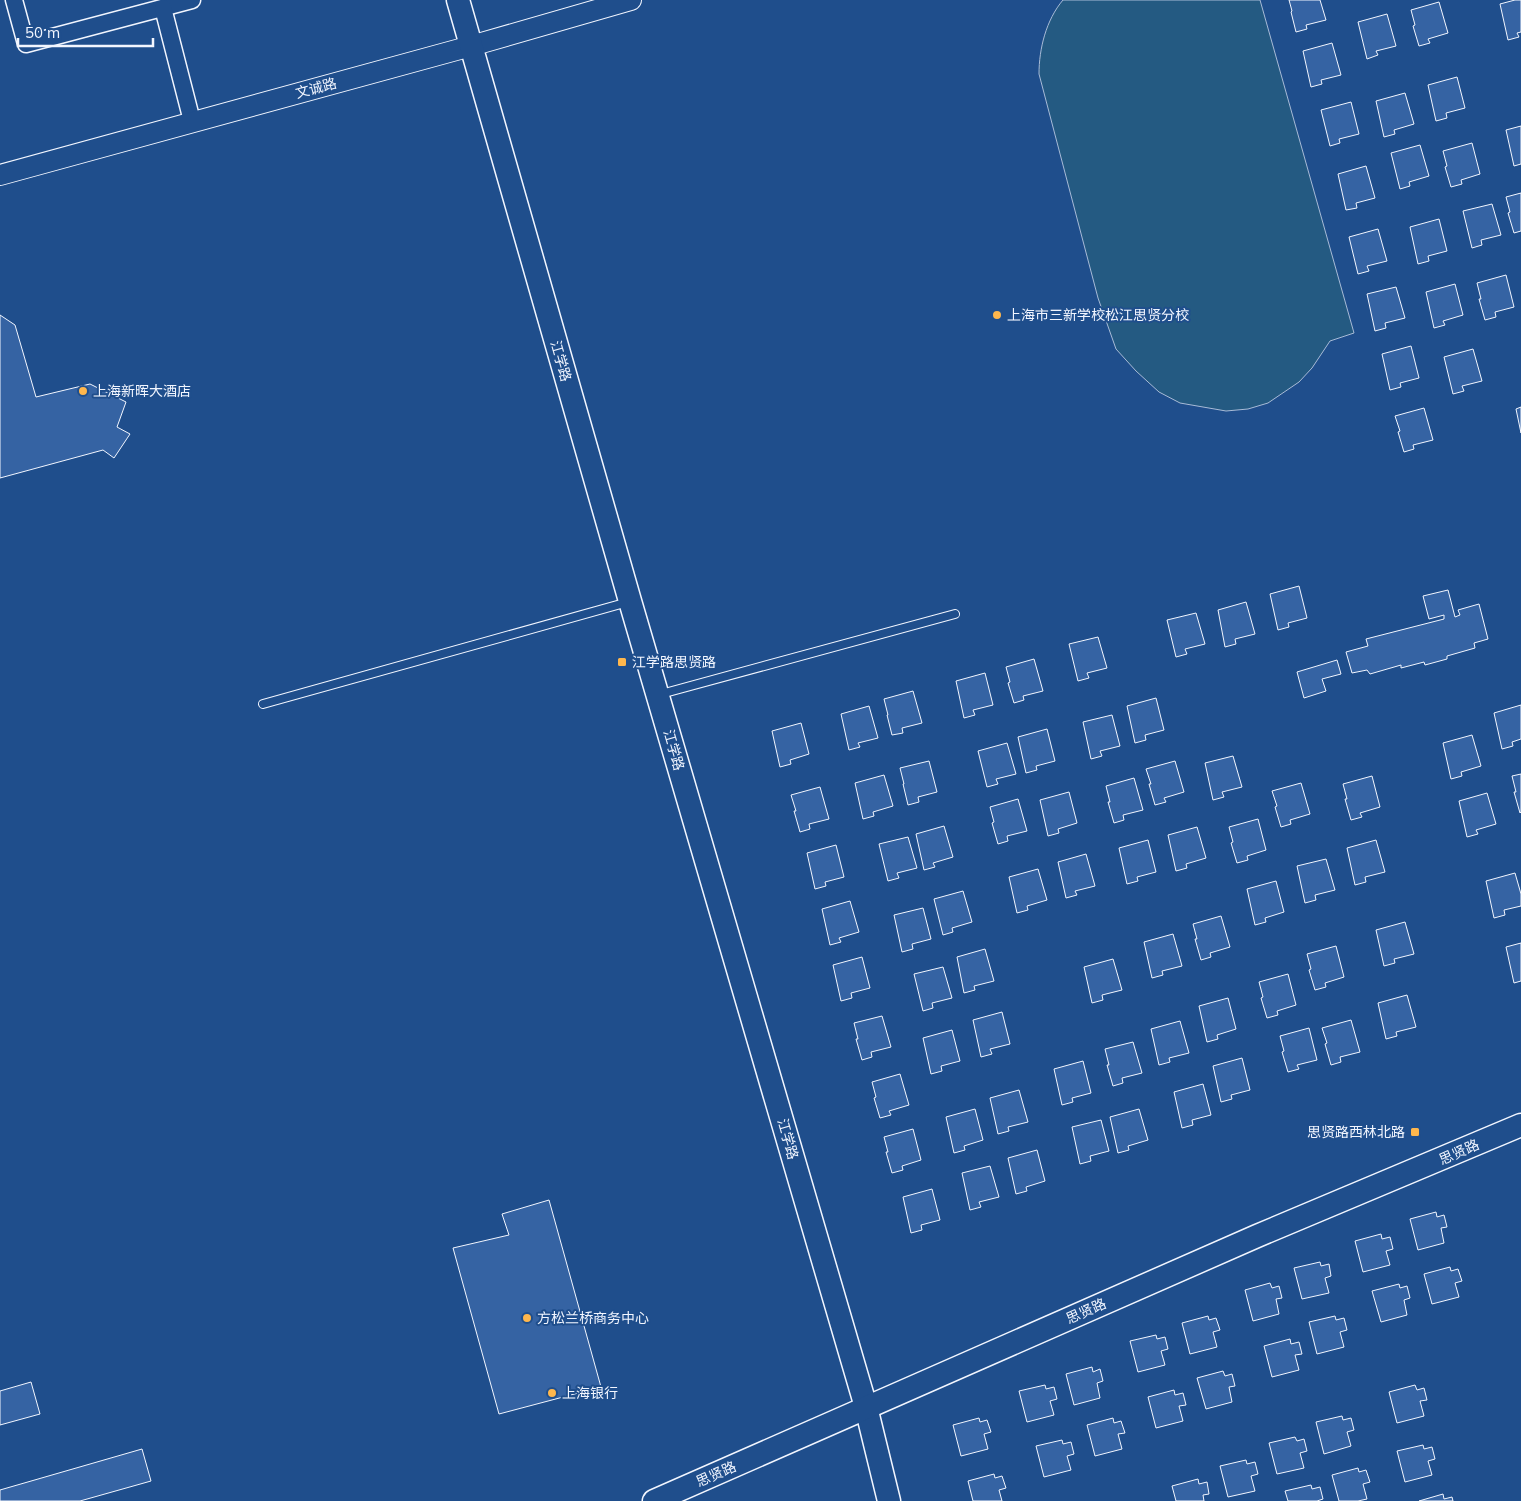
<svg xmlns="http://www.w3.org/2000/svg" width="1521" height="1501" font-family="Mulish,'Noto Sans SC',sans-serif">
<rect width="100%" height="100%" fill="#1f4e8c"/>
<path fill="#245a82" stroke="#a8bbd7" d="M 1063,0 L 1260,0 L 1354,333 L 1330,341 L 1312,368 L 1299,382 L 1268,403 L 1248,409 L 1226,411 L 1180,403 L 1159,392 L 1136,371 L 1116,349 L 1098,298 L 1039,74 C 1039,49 1046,20 1063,0 Z"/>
<g fill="#3563a3" stroke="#f2f6ff">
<polygon points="1289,0 1320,0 1326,20 1306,25 1307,29 1296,32 1291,12 1292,11"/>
<polygon points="1515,0 1521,0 1521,32 1517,33 1519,37 1508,40 1500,4"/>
<polygon points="1439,2 1448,33 1428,39 1430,43 1419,46 1413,26 1415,25 1411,10"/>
<polygon points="1387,14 1396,46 1376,51 1378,55 1367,59 1358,22"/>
<polygon points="1332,43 1341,75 1321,80 1322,84 1311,87 1303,51"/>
<polygon points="1457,77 1465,108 1446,113 1447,118 1436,121 1428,85"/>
<polygon points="1405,93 1414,124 1394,130 1395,134 1384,137 1376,101"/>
<polygon points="1351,102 1359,134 1339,139 1340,143 1330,146 1321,110"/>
<polygon points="1521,126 1521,164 1514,166 1506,130"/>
<polygon points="1472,143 1480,174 1461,180 1462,184 1451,187 1445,167 1447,166 1443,151"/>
<polygon points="1420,145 1429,176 1409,182 1410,186 1400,189 1391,153"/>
<polygon points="1366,166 1375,198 1356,203 1357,208 1346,210 1338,174"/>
<polygon points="1521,193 1521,231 1514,233 1508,213 1510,212 1506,197"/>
<polygon points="1492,204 1501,235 1481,240 1482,245 1472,248 1463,211"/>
<polygon points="1439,219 1447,251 1428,256 1429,261 1418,264 1410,227"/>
<polygon points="1378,229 1387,261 1367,266 1369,271 1358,274 1349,237"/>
<polygon points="1506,275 1514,307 1495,312 1496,317 1485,320 1479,299 1481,299 1477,283"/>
<polygon points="1455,284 1463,315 1443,321 1445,325 1434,328 1426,292"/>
<polygon points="1396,287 1405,318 1385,323 1386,328 1375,331 1367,294"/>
<polygon points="0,315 15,325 36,397 90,384 126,402 117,427 130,434 114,458 103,450 0,478"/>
<polygon points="1411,346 1419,378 1400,383 1401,387 1390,390 1382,354"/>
<polygon points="1473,349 1482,381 1462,386 1464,391 1453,394 1444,357"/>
<polygon points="1521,407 1521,433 1516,409"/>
<polygon points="1424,408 1433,440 1413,445 1414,449 1404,452 1398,432 1400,431 1395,416"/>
<polygon points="1299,586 1307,618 1288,623 1289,627 1278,630 1270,594"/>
<polygon points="1448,590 1455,617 1460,615 1458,610 1479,604 1488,639 1474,643 1475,648 1447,656 1447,659 1425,665 1424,662 1401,668 1401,665 1370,674 1367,670 1352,673 1346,652 1368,646 1366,639 1444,619 1444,615 1429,619 1423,596"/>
<polygon points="1246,602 1255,634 1235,639 1236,644 1225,647 1218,610"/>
<polygon points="1196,613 1205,644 1185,649 1187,654 1176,657 1167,620"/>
<polygon points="1098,637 1107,668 1087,673 1089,678 1078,681 1069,644"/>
<polygon points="1034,659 1043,691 1023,696 1024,700 1014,703 1008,683 1010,682 1006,667"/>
<polygon points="1337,660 1341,674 1322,679 1326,691 1304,698 1297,672"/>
<polygon points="985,673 993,705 973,710 975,715 964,718 956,681"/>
<polygon points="913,691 922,723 902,728 903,733 892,735 887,715 888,715 884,699"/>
<polygon points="1156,698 1164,730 1145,735 1146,740 1135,743 1127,706"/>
<polygon points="1521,705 1521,739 1512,742 1513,746 1502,749 1494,713"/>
<polygon points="869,706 878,738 858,743 860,747 849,750 841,714"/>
<polygon points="1112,715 1120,746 1100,751 1102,756 1091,759 1083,722"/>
<polygon points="801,723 809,754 790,760 791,764 780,767 772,731"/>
<polygon points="1047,729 1055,761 1036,766 1037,770 1026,773 1018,737"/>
<polygon points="1472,735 1481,766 1461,772 1462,776 1451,779 1443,743"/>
<polygon points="1007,743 1016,774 996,779 998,784 987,787 978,751"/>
<polygon points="1233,756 1242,787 1222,792 1224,797 1213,800 1205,763"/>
<polygon points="929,761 937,792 918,797 919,802 908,805 903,784 904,784 900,768"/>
<polygon points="1175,761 1184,792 1164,798 1166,802 1155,805 1149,784 1151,784 1146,769"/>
<polygon points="1521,774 1521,812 1520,813 1514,792 1516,792 1512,776"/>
<polygon points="884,775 893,806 873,812 874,816 863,819 855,783"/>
<polygon points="1372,776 1380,807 1360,813 1362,817 1351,820 1345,799 1347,799 1343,784"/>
<polygon points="1134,778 1143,810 1123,815 1124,820 1114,823 1108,802 1110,802 1106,786"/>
<polygon points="1301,783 1310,814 1290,820 1291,824 1281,827 1275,807 1277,806 1272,791"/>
<polygon points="820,787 829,819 809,824 810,829 800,832 794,811 796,811 791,795"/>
<polygon points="1069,792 1077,823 1058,829 1059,833 1048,836 1040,800"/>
<polygon points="1487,793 1496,824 1476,830 1478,834 1467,837 1459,801"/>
<polygon points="1018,799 1027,831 1007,836 1008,841 998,844 992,823 994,822 990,807"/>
<polygon points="1258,819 1266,850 1247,856 1248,860 1237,863 1231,843 1233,842 1229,827"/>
<polygon points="944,826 953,857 933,863 935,867 924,870 916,834"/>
<polygon points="1197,827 1206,858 1186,864 1187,868 1176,871 1168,835"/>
<polygon points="908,837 917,868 897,873 899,878 888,881 879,844"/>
<polygon points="1148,840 1156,872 1137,877 1138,881 1127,884 1119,848"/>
<polygon points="1376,840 1385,872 1365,877 1366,882 1355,885 1347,848"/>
<polygon points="836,845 844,877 825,882 826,886 815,889 807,853"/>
<polygon points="1086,854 1095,886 1075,891 1077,895 1066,898 1058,862"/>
<polygon points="1326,859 1335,890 1315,895 1316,900 1305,903 1297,866"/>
<polygon points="1038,869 1047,900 1027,906 1028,910 1017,913 1009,877"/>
<polygon points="1515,873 1521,894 1521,906 1504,910 1505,915 1494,918 1486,881"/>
<polygon points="1276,881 1284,912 1265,918 1266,922 1255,925 1247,889"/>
<polygon points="963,891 972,922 952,928 953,932 943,935 934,899"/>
<polygon points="850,901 859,932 839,938 841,942 830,945 822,909"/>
<polygon points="923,908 931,939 912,944 913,949 902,952 894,915"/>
<polygon points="1221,916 1230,947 1210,953 1211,957 1201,960 1195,939 1197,939 1193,924"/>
<polygon points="1405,922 1414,954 1394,959 1395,963 1384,966 1376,930"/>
<polygon points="1173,934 1182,966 1162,971 1163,975 1152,978 1144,942"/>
<polygon points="1521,943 1521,981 1514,983 1506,947"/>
<polygon points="1336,946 1344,977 1325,983 1326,987 1315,990 1309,970 1311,969 1307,954"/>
<polygon points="985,949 994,981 974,986 975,990 964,993 957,957"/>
<polygon points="862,957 870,988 851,993 852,998 841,1001 833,965"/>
<polygon points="1113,959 1122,990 1102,995 1103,1000 1092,1003 1084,967"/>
<polygon points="943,967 952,998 932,1003 933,1008 923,1011 914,974"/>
<polygon points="1288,974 1296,1005 1277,1011 1278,1015 1267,1018 1261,998 1263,997 1259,982"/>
<polygon points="1407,995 1416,1027 1396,1032 1397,1036 1386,1039 1378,1003"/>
<polygon points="1228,998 1236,1029 1217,1035 1218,1039 1207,1042 1199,1006"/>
<polygon points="1002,1012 1010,1044 990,1049 992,1054 981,1057 973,1020"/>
<polygon points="882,1016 891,1047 871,1052 872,1057 862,1060 856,1039 858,1039 854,1023"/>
<polygon points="1351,1020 1360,1052 1340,1057 1341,1062 1331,1065 1325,1044 1327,1043 1322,1028"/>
<polygon points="1180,1021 1189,1053 1169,1058 1170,1062 1159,1065 1151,1029"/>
<polygon points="1309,1028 1317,1060 1297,1065 1299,1069 1288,1072 1282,1052 1284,1051 1280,1036"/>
<polygon points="952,1030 960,1061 941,1066 942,1071 931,1074 923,1038"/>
<polygon points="1133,1042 1142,1073 1122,1078 1123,1083 1113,1086 1107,1065 1109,1065 1105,1049"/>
<polygon points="1242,1058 1250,1090 1231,1095 1232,1099 1221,1102 1213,1066"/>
<polygon points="1083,1061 1091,1093 1072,1098 1073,1102 1062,1105 1054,1069"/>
<polygon points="900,1074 909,1105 889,1111 891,1115 880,1118 874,1098 876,1097 872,1082"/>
<polygon points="1203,1084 1211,1115 1192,1120 1193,1125 1182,1128 1174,1092"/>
<polygon points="1019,1090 1028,1122 1008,1127 1009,1131 998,1134 990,1098"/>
<polygon points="975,1109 983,1140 964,1146 965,1150 954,1153 946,1117"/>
<polygon points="1139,1109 1148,1140 1128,1146 1129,1150 1118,1153 1110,1117"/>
<polygon points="1101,1120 1109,1151 1090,1156 1091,1161 1080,1164 1072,1127"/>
<polygon points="913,1129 921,1160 902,1166 903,1170 892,1173 886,1152 888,1152 884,1137"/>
<polygon points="1037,1150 1045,1181 1026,1187 1027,1191 1016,1194 1008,1158"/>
<polygon points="990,1166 999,1197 979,1202 981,1207 970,1210 962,1173"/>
<polygon points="932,1189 940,1220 921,1225 922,1230 911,1233 903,1197"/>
<polygon points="549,1200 601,1387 499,1414 453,1248 509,1235 502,1214"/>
<polygon points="1436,1212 1437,1217 1444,1215 1447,1227 1441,1228 1444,1243 1418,1250 1410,1219"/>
<polygon points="1381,1234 1382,1239 1390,1237 1393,1249 1386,1251 1390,1265 1363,1272 1355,1241"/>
<polygon points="1320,1262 1321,1266 1329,1264 1331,1276 1325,1278 1329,1293 1302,1299 1294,1268"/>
<polygon points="1450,1267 1451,1271 1458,1269 1462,1281 1455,1283 1459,1297 1432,1304 1424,1274"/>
<polygon points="1270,1283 1272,1288 1279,1286 1282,1298 1276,1299 1279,1314 1253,1321 1245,1290"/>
<polygon points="1399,1284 1400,1288 1407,1286 1410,1298 1404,1300 1407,1315 1381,1322 1372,1291"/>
<polygon points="1208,1316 1209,1320 1216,1318 1220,1330 1213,1332 1217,1347 1190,1354 1182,1323"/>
<polygon points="1335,1316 1336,1320 1344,1318 1347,1330 1340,1332 1344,1347 1317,1354 1309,1322"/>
<polygon points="1156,1335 1157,1339 1165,1337 1168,1349 1161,1351 1165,1365 1138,1372 1130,1341"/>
<polygon points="1290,1339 1291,1344 1299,1342 1302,1354 1295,1355 1299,1370 1272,1377 1264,1346"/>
<polygon points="1092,1367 1093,1372 1100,1369 1103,1381 1097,1383 1100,1398 1074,1405 1066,1374"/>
<polygon points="1223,1371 1225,1376 1232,1374 1235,1386 1229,1387 1232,1402 1206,1409 1197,1378"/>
<polygon points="31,1382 40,1414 0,1425 0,1391"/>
<polygon points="1045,1385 1046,1389 1054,1387 1057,1399 1050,1401 1054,1415 1027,1422 1019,1391"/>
<polygon points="1415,1385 1417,1390 1424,1388 1427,1400 1420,1401 1424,1416 1397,1423 1389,1392"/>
<polygon points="1174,1390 1175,1395 1183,1393 1186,1405 1179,1406 1183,1421 1156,1428 1148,1397"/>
<polygon points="1342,1416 1343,1420 1351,1418 1354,1430 1347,1432 1351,1446 1324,1454 1316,1422"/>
<polygon points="979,1418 980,1422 987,1420 991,1432 984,1434 988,1449 961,1456 953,1425"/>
<polygon points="1113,1418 1114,1423 1121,1421 1125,1433 1118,1434 1122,1449 1095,1456 1087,1425"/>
<polygon points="1295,1437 1297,1441 1304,1439 1307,1451 1300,1453 1304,1468 1277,1474 1269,1443"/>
<polygon points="1062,1440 1063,1444 1071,1442 1074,1454 1067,1456 1071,1470 1044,1477 1036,1446"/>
<polygon points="1423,1445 1424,1449 1432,1447 1435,1459 1428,1461 1432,1475 1405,1482 1397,1451"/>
<polygon points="142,1449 151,1481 80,1501 0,1501 0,1490"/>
<polygon points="1246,1460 1247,1464 1255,1462 1258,1474 1251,1476 1255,1491 1228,1497 1220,1466"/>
<polygon points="1358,1468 1359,1472 1366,1470 1370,1482 1363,1484 1367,1499 1358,1501 1339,1501 1332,1475"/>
<polygon points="994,1474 995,1478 1002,1476 1006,1488 999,1490 1002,1501 973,1501 968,1481"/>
<polygon points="1198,1479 1199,1484 1207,1482 1209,1494 1203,1495 1204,1501 1176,1501 1172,1486"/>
<polygon points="1311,1485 1312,1489 1320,1487 1323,1499 1317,1501 1288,1501 1285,1491"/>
<polygon points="1443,1494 1444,1499 1452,1497 1453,1501 1419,1501"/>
</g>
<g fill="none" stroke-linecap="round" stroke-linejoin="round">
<defs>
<g id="service">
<polyline points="661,694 955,614"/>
<polyline points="263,704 628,602"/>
</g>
<g id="minor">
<polyline points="14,0 26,44 192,0"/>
<polyline points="163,8 192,121"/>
</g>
<polyline id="tertiary" points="0,175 471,46 631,0"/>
<g id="secondary">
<polyline points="458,0 630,601 866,1407 889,1501"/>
<polyline points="654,1501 1257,1236 1521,1125"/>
</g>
</defs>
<use href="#service" stroke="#f2f6ff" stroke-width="10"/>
<use href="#minor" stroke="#f2f6ff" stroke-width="19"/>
<use href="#tertiary" stroke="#f2f6ff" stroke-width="22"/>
<use href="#secondary" stroke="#f2f6ff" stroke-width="25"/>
<use href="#service" stroke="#1f4e8c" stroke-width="8"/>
<use href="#minor" stroke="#1f4e8c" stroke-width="16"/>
<use href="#tertiary" stroke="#1f4e8c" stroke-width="20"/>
<use href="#secondary" stroke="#1f4e8c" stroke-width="22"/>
</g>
<g fill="#ffb74d" stroke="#1f4e8c" stroke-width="2">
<circle cx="997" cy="315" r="5"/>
<circle cx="83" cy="391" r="5"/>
<rect x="617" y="657" width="10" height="10" rx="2.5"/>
<rect x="1410" y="1127" width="10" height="10" rx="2.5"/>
<circle cx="527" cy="1318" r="5"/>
<circle cx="552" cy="1393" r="5"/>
</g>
<g text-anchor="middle" stroke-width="4" stroke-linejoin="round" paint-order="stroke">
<g font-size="14" fill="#f2f6ff" stroke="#1f4e8c">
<text transform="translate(316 88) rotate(-15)" y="5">文诚路</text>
<text transform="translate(561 361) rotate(74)" y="5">江学路</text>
<text transform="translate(674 750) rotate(74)" y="5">江学路</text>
<text transform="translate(788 1139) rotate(74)" y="5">江学路</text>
<text transform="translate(1459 1152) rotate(-24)" y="5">思贤路</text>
<text transform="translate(1086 1311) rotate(-24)" y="5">思贤路</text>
<text transform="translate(716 1474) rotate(-24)" y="5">思贤路</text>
</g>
<g font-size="14" fill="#f2f6ff" stroke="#1f4e8c" text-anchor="start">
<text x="1007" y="320">上海市三新学校松江思贤分校</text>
<text x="93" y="396">上海新晖大酒店</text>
<text x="632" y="667">江学路思贤路</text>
<text x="1405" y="1137" text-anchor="end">思贤路西林北路</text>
<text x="537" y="1323">方松兰桥商务中心</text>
<text x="562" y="1398">上海银行</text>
</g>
</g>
<path d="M18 38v8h135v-8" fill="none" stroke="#f2f6ff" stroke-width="2.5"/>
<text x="25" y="38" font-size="15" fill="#f2f6ff" stroke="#1f4e8c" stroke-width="4" paint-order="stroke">50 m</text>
</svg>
